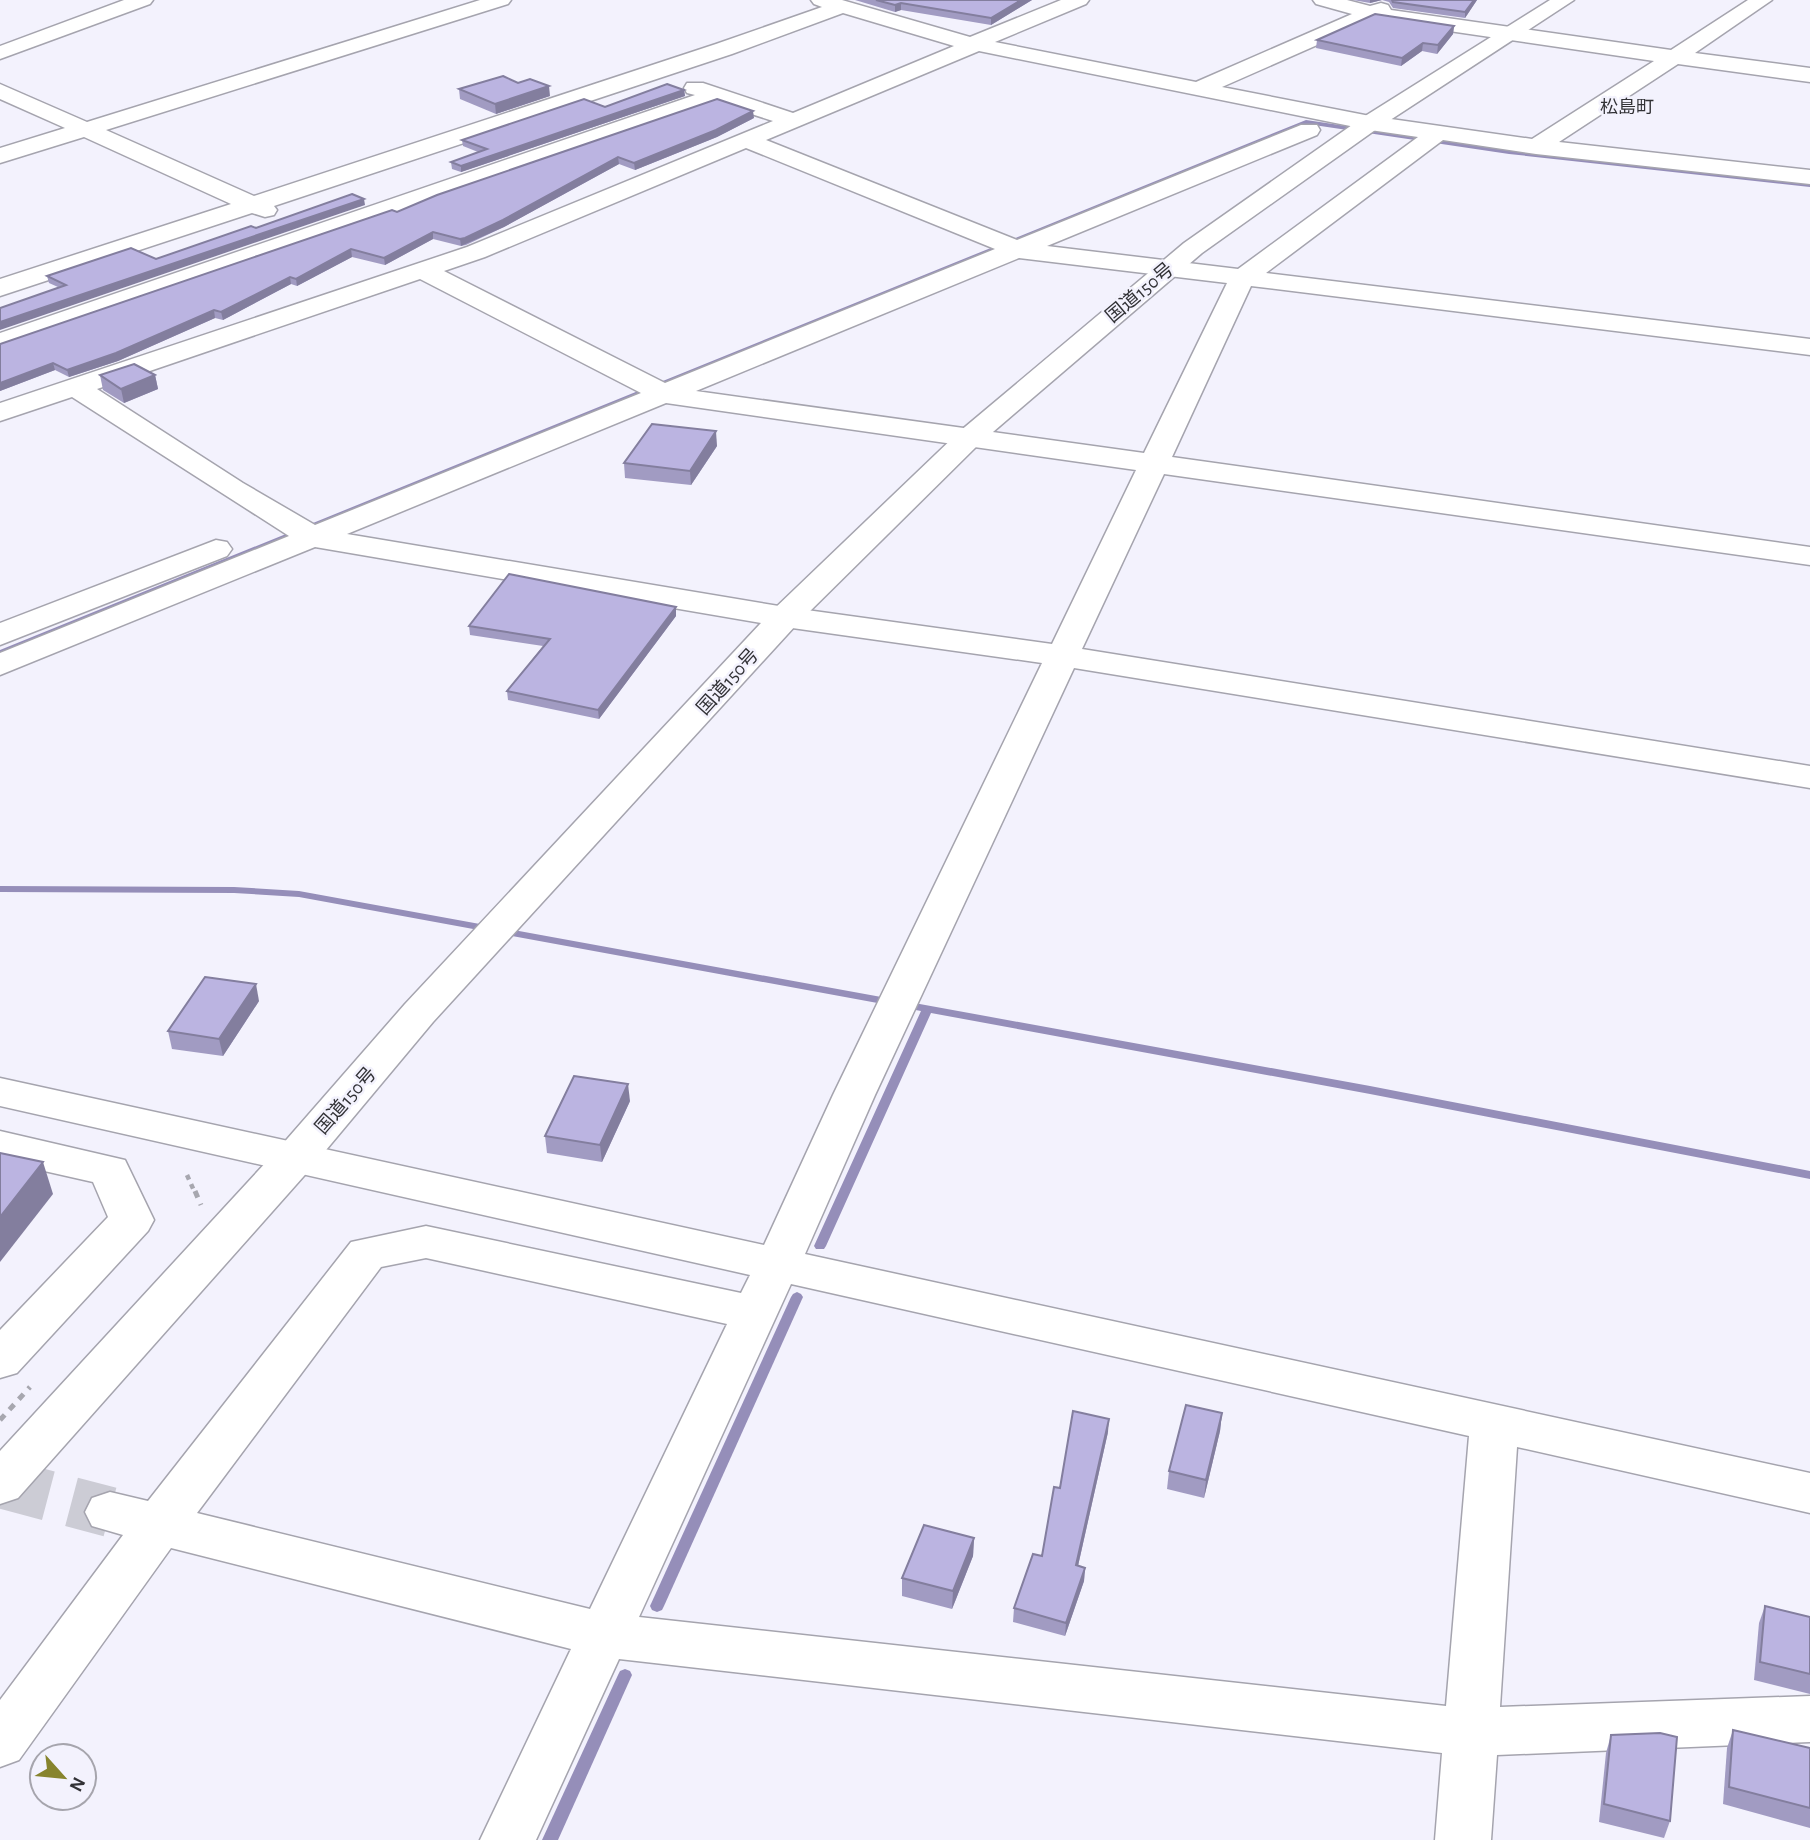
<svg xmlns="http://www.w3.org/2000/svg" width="1810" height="1840" font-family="'Alegreya Sans','Noto Sans JP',sans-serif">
<rect width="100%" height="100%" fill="#f3f2fd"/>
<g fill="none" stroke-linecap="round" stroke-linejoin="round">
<g fill="#958eb9" fill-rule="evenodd">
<polygon points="1306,120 1509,150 1810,183 1810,187 1509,154 1307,124 0,656 0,650"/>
<polygon points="0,886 234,887 299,891 1370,1086 1810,1171 1810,1179 1370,1094 931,1013 826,1246 824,1249 816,1249 814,1246 921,1011 299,897 234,893 0,892"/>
<polygon points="797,1292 801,1294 803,1297 664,1606 662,1610 657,1612 652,1610 650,1606 791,1297 793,1294"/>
<polygon points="625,1669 630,1671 632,1675 558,1840 542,1840 618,1675 620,1671"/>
</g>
<polyline stroke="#ccccd5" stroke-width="50" stroke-dasharray="50 24" stroke-linecap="butt" points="0,1483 110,1512"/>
<defs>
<g id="minor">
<polygon points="124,0 153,0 150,4 0,59 0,46"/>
<path d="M 480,0 L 511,0 L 508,4 L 106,130 L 254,196 L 716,44 L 822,7 L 814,4 L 811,0 L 842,0 L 970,37 L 1061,0 L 1089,0 L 1086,4 L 995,42 L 1196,82 L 1352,14 L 1316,4 L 1313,0 L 1347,0 L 1370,6 L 1381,3 L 1388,5 L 1391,10 L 1671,50 L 1748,0 L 1772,0 L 1695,53 L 1810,68 L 1810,82 L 1678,64 L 1559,142 L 1810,170 L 1810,184 L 1536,154 L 1443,140 L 1266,273 L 1810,339 L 1810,355 L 1251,286 L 1172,457 L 1810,547 L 1810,565 L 1164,474 L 1082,649 L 1810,766 L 1810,788 L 1074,668 L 875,1095 L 805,1254 L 1810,1473 L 1810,1513 L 1517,1447 L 1500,1707 L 1810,1696 L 1810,1742 L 1497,1755 L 1491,1840 L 1435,1840 L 1442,1753 L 619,1659 L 536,1840 L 480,1840 L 571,1649 L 171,1548 L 19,1760 L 0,1767 L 0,1700 L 123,1535 L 92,1526 L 85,1512 L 92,1498 L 110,1492 L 148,1501 L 351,1242 L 426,1226 L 741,1293 L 750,1275 L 0,1106 L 0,1078 L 764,1245 L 833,1095 L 1042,663 L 785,627 L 315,547 L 0,675 L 0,653 L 289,536 L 72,397 L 0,421 L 0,403 L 467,247 L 773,121 L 717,103 L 0,350 L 0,333 L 695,95 L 687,93 L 684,88 L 687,83 L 703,83 L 793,113 L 954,46 L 843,13 L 732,54 L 274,206 L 277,210 L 274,215 L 265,217 L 252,213 L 0,296 L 0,279 L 231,204 L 84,137 L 0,163 L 0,148 L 65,128 L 0,99 L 0,84 L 87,122 ZM 1374,20 L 1654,61 L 1532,139 L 1370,116 L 1222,87 ZM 979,51 L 1370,130 L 1418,137 L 1238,269 L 1047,246 L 1317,135 L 1320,130 L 1317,125 L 1301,125 L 1017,240 L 766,140 ZM 746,148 L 995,249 L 665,383 L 444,271 L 485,257 ZM 1019,258 L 1227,283 L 1144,453 L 696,391 ZM 420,279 L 641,393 L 315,525 L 243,483 L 97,389 ZM 666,403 L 1136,470 L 1052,644 L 785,607 L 347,534 ZM 426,1258 L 727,1324 L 590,1609 L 197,1513 L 381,1267 ZM 791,1284 L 1469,1436 L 1446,1706 L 639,1617 Z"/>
<polygon points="216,540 227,542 232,549 227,556 0,645 0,623"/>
<polygon points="0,1131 125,1160 154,1220 148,1231 17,1373 0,1378 0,1330 108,1217 93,1182 0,1161"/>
</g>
<polygon id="highway" points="1550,0 1574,0 1378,128 1202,253 979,444 797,624 433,1022 311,1168 18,1498 0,1504 0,1451 281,1146 405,1004 773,610 959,432 1184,243 1362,118"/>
</defs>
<use href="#minor" stroke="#a5a4ae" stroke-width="3"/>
<use href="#highway" stroke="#a5a4ae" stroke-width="3"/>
<polyline stroke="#a7a7af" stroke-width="4.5" stroke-dasharray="5 5" stroke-linecap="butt" points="187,1175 195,1193"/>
<g stroke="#a7a7af" stroke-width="5" stroke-dasharray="7 7" stroke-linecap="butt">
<polyline points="195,1191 201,1205"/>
<polyline points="0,1420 30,1387"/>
</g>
<use href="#minor" fill="#fff" fill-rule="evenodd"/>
<use href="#highway" fill="#fff" fill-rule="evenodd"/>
</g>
<g fill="#a19bc2">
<polygon points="855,0 1032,0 991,25 901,10 895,12"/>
<polygon points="1353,0 1477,0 1465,18 1393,8 1389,2 1382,0 1370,3"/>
<polygon points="1454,26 1453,34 1437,54 1422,51 1401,66 1316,48 1317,40"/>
<polygon points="518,83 550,96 496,114 460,99 459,89"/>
<polygon points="684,90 685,96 461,172 452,169 451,162 478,152 463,146 462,140"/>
<polygon points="754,118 717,137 635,170 619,164 504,227 466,245 461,246 433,239 385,265 352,257 297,286 291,284 223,320 215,318 118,361 69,377 55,370 0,391 0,344 397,212"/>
<polygon points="365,205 58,287 49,283 47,276 156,259 256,228"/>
<polygon points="100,375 155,375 158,389 124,403 103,390"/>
<polygon points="717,446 691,485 625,478 624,463"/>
<polygon points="676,607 676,616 599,719 508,700 507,691 543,646 470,635 469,626"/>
<polygon points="259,1001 223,1056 172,1049 168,1031"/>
<polygon points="630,1101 602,1162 547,1153 545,1136"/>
<polygon points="1222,1413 1220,1431 1204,1498 1167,1489 1169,1471"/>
<polygon points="1108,1432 1078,1566 1085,1568 1084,1581 1065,1636 1013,1622 1014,1608 1042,1556 1060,1488"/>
<polygon points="974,1538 973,1556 952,1609 902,1596 902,1578"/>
<polygon points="1765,1606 1810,1617 1810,1694 1754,1680 1759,1623"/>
<polygon points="1733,1730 1810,1748 1810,1828 1723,1804 1727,1748"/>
<polygon points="1611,1735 1670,1821 1664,1838 1599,1822 1606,1753"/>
</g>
<g fill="#837e9e">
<polygon points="1021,0 1032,0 991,25 991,18"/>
<polygon points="1370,0 1382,0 1370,3"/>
<polygon points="1474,0 1477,0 1465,18 1465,12"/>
<polygon points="901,3 901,10 895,12 895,5"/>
<polygon points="1454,26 1453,34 1437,54 1438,45"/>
<polygon points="1423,43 1422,51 1401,66 1402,58"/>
<polygon points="549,86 550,96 496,114 495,104"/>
<polygon points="684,90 685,96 461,172 461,166"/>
<polygon points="753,111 754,118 717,137 635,170 634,163"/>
<polygon points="618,157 619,164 504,227 461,246 460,239"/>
<polygon points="364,199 365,205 0,330 0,322"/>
<polygon points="433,232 433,239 385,265 384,258"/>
<polygon points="351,249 352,257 297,286 296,279"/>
<polygon points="290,277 291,284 223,320 221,312"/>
<polygon points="214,310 215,318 118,361 69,377 67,370"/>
<polygon points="53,363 55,370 0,391 0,383"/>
<polygon points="155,375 158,389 124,403 121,389"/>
<polygon points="716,431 717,446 691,485 690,471"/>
<polygon points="676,607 676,616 599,719 598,710"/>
<polygon points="256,984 259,1001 223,1056 219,1039"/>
<polygon points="628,1084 630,1101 602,1162 600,1145"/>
<polygon points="43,1162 53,1194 0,1262 0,1217"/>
<polygon points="1222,1413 1220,1431 1204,1498 1206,1480"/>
<polygon points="1109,1419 1108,1432 1075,1579 1076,1565"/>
<polygon points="974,1538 973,1556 952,1609 953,1591"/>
<polygon points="1085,1568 1084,1581 1065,1636 1066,1623"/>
</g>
<g fill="#bbb4e1" stroke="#837e9e" stroke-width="2">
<polygon points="876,0 1021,0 991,18 901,3 895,5"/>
<polygon points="1392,0 1474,0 1465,12 1393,2"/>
<polygon points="1375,14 1454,26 1438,45 1423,43 1402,58 1317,40"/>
<polygon points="503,76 518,83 530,79 549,86 495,104 459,89"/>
<polygon points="667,84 684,90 461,166 451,162 487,149 462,140 584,99 605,107"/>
<polygon points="717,99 753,111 716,130 634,163 618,157 503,220 465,238 460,239 433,232 384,258 351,249 296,279 290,277 221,312 214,310 116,353 67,370 53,363 0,383 0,344 392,210 397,212 437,195"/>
<polygon points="352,194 364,199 0,322 0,308 66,285 47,276 131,248 156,259 251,226 256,228"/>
<polygon points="134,364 155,375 121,389 100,375"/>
<polygon points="652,424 716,431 690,471 624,463"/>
<polygon points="509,574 676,607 598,710 507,691 550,639 469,626"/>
<polygon points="205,977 256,984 219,1039 168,1031"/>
<polygon points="574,1076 628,1084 600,1145 545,1136"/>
<polygon points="0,1153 43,1162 0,1217"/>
<polygon points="1186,1405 1222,1413 1206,1480 1169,1471"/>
<polygon points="1073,1411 1109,1419 1076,1565 1085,1568 1066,1623 1014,1608 1033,1554 1042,1556 1054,1487 1060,1488"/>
<polygon points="924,1525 974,1538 953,1591 902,1578"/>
<polygon points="1765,1606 1810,1617 1810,1674 1760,1662"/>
<polygon points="1733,1730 1810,1748 1810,1808 1729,1787"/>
<polygon points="1660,1733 1677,1737 1670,1821 1604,1804 1611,1735"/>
</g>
<g text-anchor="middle" stroke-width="5" stroke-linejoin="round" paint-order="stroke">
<g font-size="18" fill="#323236" stroke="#f3f2fd">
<text x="1627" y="113">松島町</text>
</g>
<g font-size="19" fill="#323236" stroke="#f3f2fd">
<text transform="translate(1139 292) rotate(-40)" y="7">国道150号</text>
<text transform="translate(727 681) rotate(-48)" y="7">国道150号</text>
<text transform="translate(345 1100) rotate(-49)" y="7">国道150号</text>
</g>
</g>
<g transform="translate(63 1777) rotate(117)"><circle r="33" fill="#f3f2fd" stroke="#a6a5ad" stroke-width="2"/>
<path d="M0-5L12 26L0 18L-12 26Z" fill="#87842d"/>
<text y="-10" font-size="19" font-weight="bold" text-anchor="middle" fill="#323236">N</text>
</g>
</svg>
